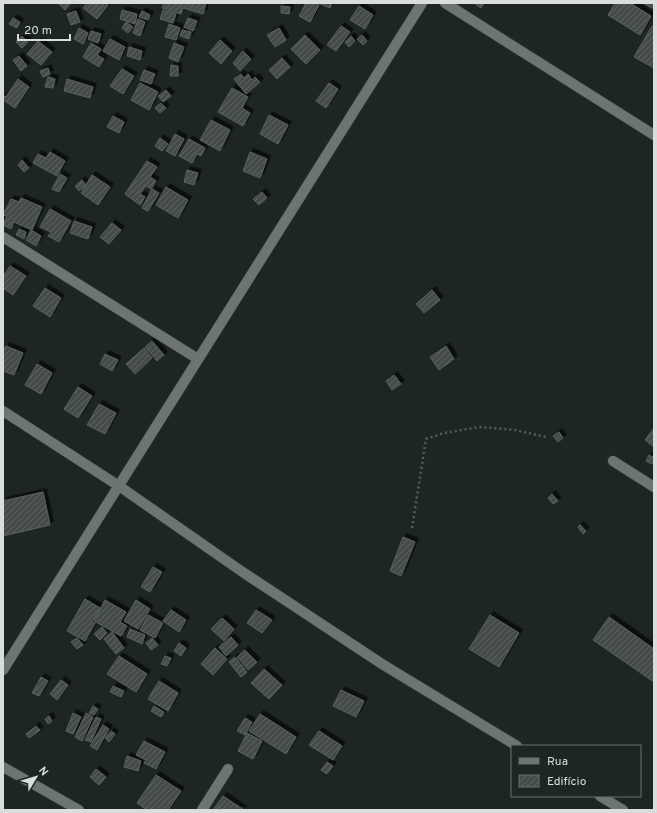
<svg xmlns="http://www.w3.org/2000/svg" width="657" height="813" font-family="Overpass,sans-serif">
<defs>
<pattern id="building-hatch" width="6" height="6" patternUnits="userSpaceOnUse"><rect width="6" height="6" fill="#444c49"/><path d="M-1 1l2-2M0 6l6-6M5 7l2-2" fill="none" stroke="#5e6563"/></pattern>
<filter id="shadow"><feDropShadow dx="3.5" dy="-3.5" stdDeviation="0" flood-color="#0009"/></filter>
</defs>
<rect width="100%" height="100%" fill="#1e2623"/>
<g fill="url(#building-hatch)" stroke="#58615d" filter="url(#shadow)">
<polygon points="58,3 71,3 65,10"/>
<polygon points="87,3 106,3 108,5 97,19 83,8"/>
<polygon points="164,3 206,3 203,14 183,8 181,14 162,8"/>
<polygon points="306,3 316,3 319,5 310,22 299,16"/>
<polygon points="318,3 332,3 330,8"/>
<polygon points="474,3 484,3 481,8"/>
<polygon points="615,3 630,3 651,16 640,35 608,15"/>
<polygon points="643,3 654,3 654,4 652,8"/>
<polygon points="281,6 290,7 289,14 281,13"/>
<polygon points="359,6 373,15 365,29 350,20"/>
<polygon points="122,10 137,14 135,24 120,19"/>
<polygon points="163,10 176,14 173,23 160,19"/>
<polygon points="76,11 80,22 71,25 67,14"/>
<polygon points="142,11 150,15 148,20 139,17"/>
<polygon points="13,18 20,22 17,28 9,24"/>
<polygon points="188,18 197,21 193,31 184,27"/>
<polygon points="138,19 145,22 140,36 133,33"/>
<polygon points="126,22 133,27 128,33 122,28"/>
<polygon points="169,24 180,28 176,40 165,37"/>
<polygon points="341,26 350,32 336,51 327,45"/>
<polygon points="652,26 654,27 654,68 634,57"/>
<polygon points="79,28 88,33 83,44 74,39"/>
<polygon points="279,28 286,40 275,47 267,35"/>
<polygon points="182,30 191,32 189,39 180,36"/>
<polygon points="91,31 101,34 98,43 88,39"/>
<polygon points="305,35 320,50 306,64 291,49"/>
<polygon points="362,35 367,41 363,45 357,39"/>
<polygon points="22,36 28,42 22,48 16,42"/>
<polygon points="351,36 355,41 349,47 345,42"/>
<polygon points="110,39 125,47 119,60 103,51"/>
<polygon points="220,40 232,51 221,64 209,53"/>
<polygon points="38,41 52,52 41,65 27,54"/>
<polygon points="91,43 101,49 97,55 104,59 99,67 83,57"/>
<polygon points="174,43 184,47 178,62 169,58"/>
<polygon points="129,47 142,51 140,60 127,56"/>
<polygon points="243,51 251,59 240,71 233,63"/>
<polygon points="19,56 27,66 21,71 13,60"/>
<polygon points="282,58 290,67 277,79 269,70"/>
<polygon points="171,65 178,66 178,76 170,76"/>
<polygon points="48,68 50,74 43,77 40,71"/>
<polygon points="122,69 134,76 123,94 110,86"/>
<polygon points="144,70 155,74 151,84 140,80"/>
<polygon points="241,74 244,78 248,74 252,80 255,77 260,82 246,94 234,79"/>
<polygon points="48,77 55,79 53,88 45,87"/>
<polygon points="18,79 29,87 15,108 3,100 3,96 6,97"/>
<polygon points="67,79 93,87 90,98 64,91"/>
<polygon points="140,83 158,92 149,110 131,100"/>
<polygon points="329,83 338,89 326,108 316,101"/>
<polygon points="232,88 248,97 242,108 250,113 243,126 218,112"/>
<polygon points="166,90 171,96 163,102 158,96"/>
<polygon points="161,103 166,108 160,113 155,108"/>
<polygon points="269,115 288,125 278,144 260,134"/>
<polygon points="113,116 124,122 119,133 107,127"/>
<polygon points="211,120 230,130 220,151 200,140"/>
<polygon points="175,134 184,139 175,156 166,151"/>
<polygon points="160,138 168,144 162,151 155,146"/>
<polygon points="189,139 205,148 201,156 197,154 192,163 179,156"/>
<polygon points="50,152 65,161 57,176 33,163 38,154 46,158"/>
<polygon points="250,152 267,159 260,178 243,171"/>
<polygon points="22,160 29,168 24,172 18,165"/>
<polygon points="147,161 157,167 150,177 156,181 151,189 146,186 140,194 145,197 140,205 125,194"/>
<polygon points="187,170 198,173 194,185 184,182"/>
<polygon points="60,174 67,178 59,192 52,189"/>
<polygon points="92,175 110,187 98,205 81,193"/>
<polygon points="82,180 86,185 79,191 75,186"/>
<polygon points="166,187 188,200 178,218 156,205"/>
<polygon points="152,189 159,193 148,211 142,208"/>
<polygon points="262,192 267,198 259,205 253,199"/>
<polygon points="21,198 42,207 32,230 14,222 11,229 3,225 7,216 3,215 11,199 19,202"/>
<polygon points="50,209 71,221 59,242 48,236 51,232 40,227"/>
<polygon points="74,221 92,227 88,239 70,233"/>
<polygon points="112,223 121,230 109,244 100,237"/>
<polygon points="19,229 26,232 24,239 16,235"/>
<polygon points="31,230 41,236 36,246 26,240"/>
<polygon points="10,266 26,276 13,295 3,288 3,277"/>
<polygon points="45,288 61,298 50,317 33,306"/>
<polygon points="432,290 440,300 424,313 416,304"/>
<polygon points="152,341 164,355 157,361 145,347"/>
<polygon points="6,346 23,353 14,375 3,371 3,352"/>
<polygon points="446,346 454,359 439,370 430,357"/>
<polygon points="144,348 152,358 135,374 126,364"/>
<polygon points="105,354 118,360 112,371 100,364"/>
<polygon points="37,364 52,373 41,394 25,385"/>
<polygon points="394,375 401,384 392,390 386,381"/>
<polygon points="78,387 92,396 78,418 64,409"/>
<polygon points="99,404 116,413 105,434 87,425"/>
<polygon points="654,428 654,447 645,440"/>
<polygon points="559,432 563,438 558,442 553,436"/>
<polygon points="649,455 654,458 654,461 652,464 646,461"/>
<polygon points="43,492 50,525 3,536 3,501"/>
<polygon points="552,494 558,501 553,504 548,498"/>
<polygon points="580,525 586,531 583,534 578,527"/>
<polygon points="403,537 415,542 401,576 390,571"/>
<polygon points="153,567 162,572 150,592 141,587"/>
<polygon points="85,599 100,608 92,622 95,623 85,641 67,631"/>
<polygon points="105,600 126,612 120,622 127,626 121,636 94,621"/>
<polygon points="136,600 150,609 138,629 124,621"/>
<polygon points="171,610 186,620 179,632 163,621"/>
<polygon points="256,610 272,620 262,633 247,623"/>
<polygon points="148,615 163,623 155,638 140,630"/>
<polygon points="490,615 519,633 499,667 469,649"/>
<polygon points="609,617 654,649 654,682 593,640"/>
<polygon points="222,618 234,629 224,641 211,629"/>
<polygon points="102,627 107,633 100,640 94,634"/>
<polygon points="130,629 145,635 142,644 127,637"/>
<polygon points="112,632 124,648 116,654 104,639"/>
<polygon points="231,637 238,645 226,656 219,647"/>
<polygon points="77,638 83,645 77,649 71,642"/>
<polygon points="152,638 158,645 151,650 146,643"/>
<polygon points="179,643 186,648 181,656 174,651"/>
<polygon points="215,648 227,659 213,675 201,664"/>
<polygon points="245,650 257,662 248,670 237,657"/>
<polygon points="119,656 147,674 136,692 107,674"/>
<polygon points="165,656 171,658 167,666 161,664"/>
<polygon points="235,657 247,672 241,677 229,662"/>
<polygon points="264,669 282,685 269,699 251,683"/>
<polygon points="41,677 48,681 39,696 32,693"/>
<polygon points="61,680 68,685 57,700 50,694"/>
<polygon points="159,681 178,693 168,711 148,699"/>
<polygon points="113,686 124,691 121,697 110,692"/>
<polygon points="341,690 364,701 356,717 333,706"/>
<polygon points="93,706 98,709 94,715 89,713"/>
<polygon points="154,706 164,712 161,717 151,711"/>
<polygon points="73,713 81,717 73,734 66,731"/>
<polygon points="86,713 93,717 82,741 75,737"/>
<polygon points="260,714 296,737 286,754 249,731"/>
<polygon points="49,716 52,721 48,724 45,719"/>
<polygon points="96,717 101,719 91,742 85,740"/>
<polygon points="245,718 252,722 245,735 237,731"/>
<polygon points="103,725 109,729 97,750 90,746"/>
<polygon points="36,726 40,730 29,738 26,734"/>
<polygon points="111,731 115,734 109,742 105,738"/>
<polygon points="319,731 342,746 333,760 309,745"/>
<polygon points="247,733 262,741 253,759 238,751"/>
<polygon points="144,741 165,752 156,769 144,763 146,760 136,755"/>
<polygon points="127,756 141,761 138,771 124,767"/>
<polygon points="327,762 333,766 327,774 321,770"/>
<polygon points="96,769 106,777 99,785 90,777"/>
<polygon points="156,775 181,791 168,810 147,810 137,803"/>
<polygon points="223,796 244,810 213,810"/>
</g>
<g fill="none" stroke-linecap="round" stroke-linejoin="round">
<defs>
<g id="street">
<polyline points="445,3 654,135"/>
<polyline points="3,237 198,359"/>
<polyline points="3,411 119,486 244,573 382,664 517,746"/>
<polyline points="613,461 654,487"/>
<polyline points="3,670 422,3"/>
<polyline points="3,767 79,810"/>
<polyline points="600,796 623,810"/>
<polyline points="202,810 228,769"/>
</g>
</defs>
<use href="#street" stroke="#3a413e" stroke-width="11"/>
<polyline stroke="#575e5c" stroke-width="2.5" stroke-dasharray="2 3" stroke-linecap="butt" points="412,528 426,439 444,433 479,427 515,430 546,437"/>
<use href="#street" stroke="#6c7572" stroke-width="10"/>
</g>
<rect width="657" height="813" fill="none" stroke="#d9dedc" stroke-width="8"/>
<rect x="511" y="745" width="130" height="52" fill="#1e2623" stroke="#69706d"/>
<rect x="519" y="758" width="20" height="6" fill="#6c7572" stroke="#69706d"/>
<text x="547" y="765" font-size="12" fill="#d9dedc">Rua</text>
<rect x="519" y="775" width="20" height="12" fill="url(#building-hatch)" stroke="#69706d"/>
<text x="547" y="785" font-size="12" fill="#d9dedc">Edifício</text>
<g transform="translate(36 777) rotate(52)" stroke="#1e2623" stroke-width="3" paint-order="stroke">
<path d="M0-3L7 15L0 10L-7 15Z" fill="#d9dedc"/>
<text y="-6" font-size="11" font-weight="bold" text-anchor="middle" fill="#d9dedc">N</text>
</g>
<path d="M18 34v6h52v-6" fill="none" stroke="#d9dedc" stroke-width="2"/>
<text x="24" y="34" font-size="12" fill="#d9dedc" stroke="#1e2623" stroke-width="3" paint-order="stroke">20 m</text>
</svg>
